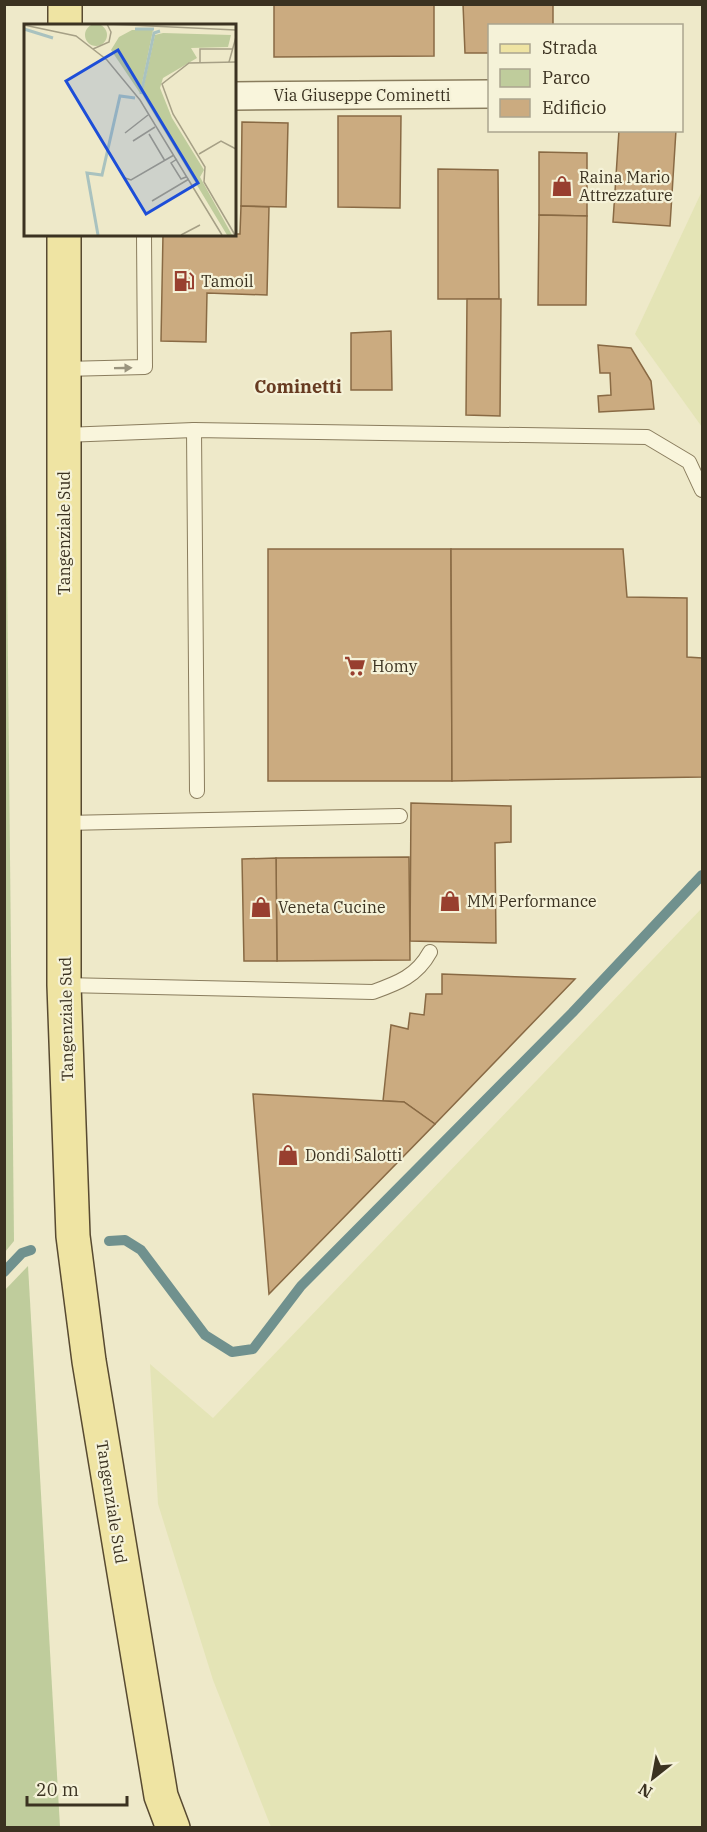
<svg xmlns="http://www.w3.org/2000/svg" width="707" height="1832" font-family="'IBM Plex Serif',serif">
<rect width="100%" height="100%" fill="#eee9c9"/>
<g fill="#e4e4b6">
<polygon points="702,191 702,427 635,334"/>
<polygon points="702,908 702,1827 271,1827 213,1680 158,1504 150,1364 213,1418"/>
</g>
<g fill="#bfcc9c">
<polygon points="4,281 14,1241 5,1252 4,1252"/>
<polygon points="28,1266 60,1827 5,1827 4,1291"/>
</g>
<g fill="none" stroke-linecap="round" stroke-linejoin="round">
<g stroke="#70918e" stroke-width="10">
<polyline points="109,1241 125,1240 141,1250 205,1335 232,1352 253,1349 301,1286 572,1013 702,875"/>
<polyline points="4,1272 22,1253 31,1250"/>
</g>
</g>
<g fill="#cbab80" stroke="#896a44" stroke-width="1.5">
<polygon points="274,4 434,4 434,56 274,57"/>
<polygon points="463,4 553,4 553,26 490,26 490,53 465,53"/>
<polygon points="338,116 401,116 400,208 338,207"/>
<polygon points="242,122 288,123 286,207 241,206"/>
<polygon points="619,130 676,130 670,226 613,222"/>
<polygon points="539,152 587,153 587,216 539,215"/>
<polygon points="438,169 498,170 499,299 438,299"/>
<polygon points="241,206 269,207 267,295 207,293 206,342 161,341 163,234 240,234"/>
<polygon points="539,215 587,216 586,305 538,305"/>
<polygon points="467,299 501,299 500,416 466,415"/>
<polygon points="391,331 392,390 351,390 351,333"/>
<polygon points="598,345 631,348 651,381 654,409 599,412 598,396 611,395 610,373 600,373"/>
<polygon points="268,549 451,549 452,781 268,781"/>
<polygon points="451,549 623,549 627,597 687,598 687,657 702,658 702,777 452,781"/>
<polygon points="411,803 511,806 511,842 495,843 496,943 410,941"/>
<polygon points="409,857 410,960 277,961 276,858"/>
<polygon points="276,858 277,961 244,961 242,859"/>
<polygon points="442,974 575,979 435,1124 404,1102 383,1101 391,1025 408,1029 410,1013 424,1015 426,994 442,994"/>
<polygon points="253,1094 404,1102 435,1124 269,1294"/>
</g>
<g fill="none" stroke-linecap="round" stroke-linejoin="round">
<defs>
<g id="lane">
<polyline points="64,369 145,367 144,234"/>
<polyline points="194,430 197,791"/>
<polyline points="64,435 194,430 647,437 689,462 702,490"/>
<polyline points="65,823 400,816"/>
<path d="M 64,985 L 373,992 C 398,983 417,976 430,952"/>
</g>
<polyline id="street" points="234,96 490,94"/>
<g id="primary">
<polyline points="65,26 65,4"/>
<polyline points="64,234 64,985 73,1236 89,1361 161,1796 173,1828"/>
</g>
</defs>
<use href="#lane" stroke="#8a7d5e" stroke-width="16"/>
<use href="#street" stroke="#8a7d5e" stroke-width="30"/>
<use href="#primary" stroke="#584a31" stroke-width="36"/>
<use href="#lane" stroke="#f9f5dc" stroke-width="14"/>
<use href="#street" stroke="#f9f5dc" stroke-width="27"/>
<use href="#primary" stroke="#efe4a3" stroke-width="33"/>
</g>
<defs><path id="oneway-solid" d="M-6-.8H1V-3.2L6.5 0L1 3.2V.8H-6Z" transform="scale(1.5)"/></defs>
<use fill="#9a947e" href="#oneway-solid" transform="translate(123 368) rotate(-1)"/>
<defs>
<symbol id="shop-bare" viewBox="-9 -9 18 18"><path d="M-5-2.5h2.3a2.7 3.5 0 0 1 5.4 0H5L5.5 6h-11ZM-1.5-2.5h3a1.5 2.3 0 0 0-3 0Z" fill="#983f2f" stroke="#f5f2d8" stroke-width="2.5" paint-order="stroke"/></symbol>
<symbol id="fuel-bare" viewBox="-9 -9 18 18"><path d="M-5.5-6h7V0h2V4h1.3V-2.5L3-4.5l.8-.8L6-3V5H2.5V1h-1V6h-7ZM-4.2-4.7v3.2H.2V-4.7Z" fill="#983f2f" stroke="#f5f2d8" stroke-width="2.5" paint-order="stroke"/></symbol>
<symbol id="supermarket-bare" viewBox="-9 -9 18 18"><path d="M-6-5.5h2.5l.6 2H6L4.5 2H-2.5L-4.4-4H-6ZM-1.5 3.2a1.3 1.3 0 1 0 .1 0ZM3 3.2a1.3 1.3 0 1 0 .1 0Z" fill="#983f2f" stroke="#f5f2d8" stroke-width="2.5" paint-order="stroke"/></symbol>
</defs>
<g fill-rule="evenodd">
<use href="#shop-bare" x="547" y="171" width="30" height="30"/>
<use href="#fuel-bare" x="169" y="266" width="30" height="30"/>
<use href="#supermarket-bare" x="340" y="651" width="30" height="30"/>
<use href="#shop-bare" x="435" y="886" width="30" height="30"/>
<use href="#shop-bare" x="246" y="892" width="30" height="30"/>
<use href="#shop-bare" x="273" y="1140" width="30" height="30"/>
</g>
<g text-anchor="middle" stroke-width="4.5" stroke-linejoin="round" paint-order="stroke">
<g font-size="16" fill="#3b3221" stroke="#f5f2d8">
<text x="362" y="101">Via Giuseppe Cominetti</text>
<text transform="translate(64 533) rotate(-90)" y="6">Tangenziale Sud</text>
<text transform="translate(66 1019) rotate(-91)" y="6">Tangenziale Sud</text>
<text transform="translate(112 1502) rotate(81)" y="6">Tangenziale Sud</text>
</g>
<g font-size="16" fill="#3b3221" stroke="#f5f2d8" text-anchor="start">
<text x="579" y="183">Raina Mario<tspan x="579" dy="18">Attrezzature</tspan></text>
<text x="201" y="287">Tamoil</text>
<text x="372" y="672">Homy</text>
<text x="467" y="907">MM Performance</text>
<text x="278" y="913">Veneta Cucine</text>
<text x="305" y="1161">Dondi Salotti</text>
</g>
<g font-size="18" font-weight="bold" fill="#673b21" stroke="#f5f2d8">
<text x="298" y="393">Cominetti</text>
</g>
</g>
<g transform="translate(24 24)">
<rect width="212" height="212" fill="#eee9c9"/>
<path d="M61 11a11 11 0 1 1 22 0a11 11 0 1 1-22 0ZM 108,6 L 129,6 L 116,69 L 87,26 L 95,13 ZM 139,9 L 207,11 L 204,23 L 167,24 L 173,34 L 139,54 L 136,64 L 148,94 L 180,146 L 176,153 L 208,211 L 203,211 L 118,70 L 131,11 Z" fill="#bfcc9c"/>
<path fill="none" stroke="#a9c2bf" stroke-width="3" d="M 0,5 L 29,14M 111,5 L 130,5M 117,70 L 130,9 L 136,7M 74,211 L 63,149 L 78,151 L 96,72 L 111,74"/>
<path fill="none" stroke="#a6a086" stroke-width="1.5" d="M 84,0 L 212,6M 0,1 L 52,12 L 83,36 L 116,76 L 198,211M 69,25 L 85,18 L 87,8 L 83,0M 176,38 L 176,25 L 208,25M 205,38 L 212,13M 101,109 L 124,91M 125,110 L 141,137M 109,117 L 131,103M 175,130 L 197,117 L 212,125M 153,135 L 147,139 L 157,155 L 162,153M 101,154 L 107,156 L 150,131M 128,177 L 165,155M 157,211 L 176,201M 211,211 L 180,158 L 181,143 L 149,90 L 138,60 L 165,39 L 212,38"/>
<path fill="#1d4ed8" fill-opacity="0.15" stroke="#1d4ed8" stroke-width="3" d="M 94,26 L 174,159 L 122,190 L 42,57 Z"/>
<rect width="212" height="212" fill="none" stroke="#3b3221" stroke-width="3"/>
</g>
<rect width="707" height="1832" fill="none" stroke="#3b3221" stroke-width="12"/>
<rect x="488" y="24" width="195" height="108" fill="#f5f2d8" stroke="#aba58f" stroke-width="1.5"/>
<rect x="500" y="44" width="30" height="9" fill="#efe4a3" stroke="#aba58f" stroke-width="1.5"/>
<text x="542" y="54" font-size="18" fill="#3b3221">Strada</text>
<rect x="500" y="69" width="30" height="18" fill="#bfcc9c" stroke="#aba58f" stroke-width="1.5"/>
<text x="542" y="84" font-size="18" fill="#3b3221">Parco</text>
<rect x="500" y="99" width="30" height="18" fill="#cbab80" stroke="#aba58f" stroke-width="1.5"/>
<text x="542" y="114" font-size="18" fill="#3b3221">Edificio</text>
<g transform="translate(653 1778) rotate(211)" stroke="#f5f2d8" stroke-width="4.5" paint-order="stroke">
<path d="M0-4.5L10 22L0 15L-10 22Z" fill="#3b3221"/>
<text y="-9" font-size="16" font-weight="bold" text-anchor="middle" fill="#3b3221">N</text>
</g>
<path d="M27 1796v9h100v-9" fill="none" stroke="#3b3221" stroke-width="3"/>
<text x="36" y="1796" font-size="18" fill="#3b3221" stroke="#f5f2d8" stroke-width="4.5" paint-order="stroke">20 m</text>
</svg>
